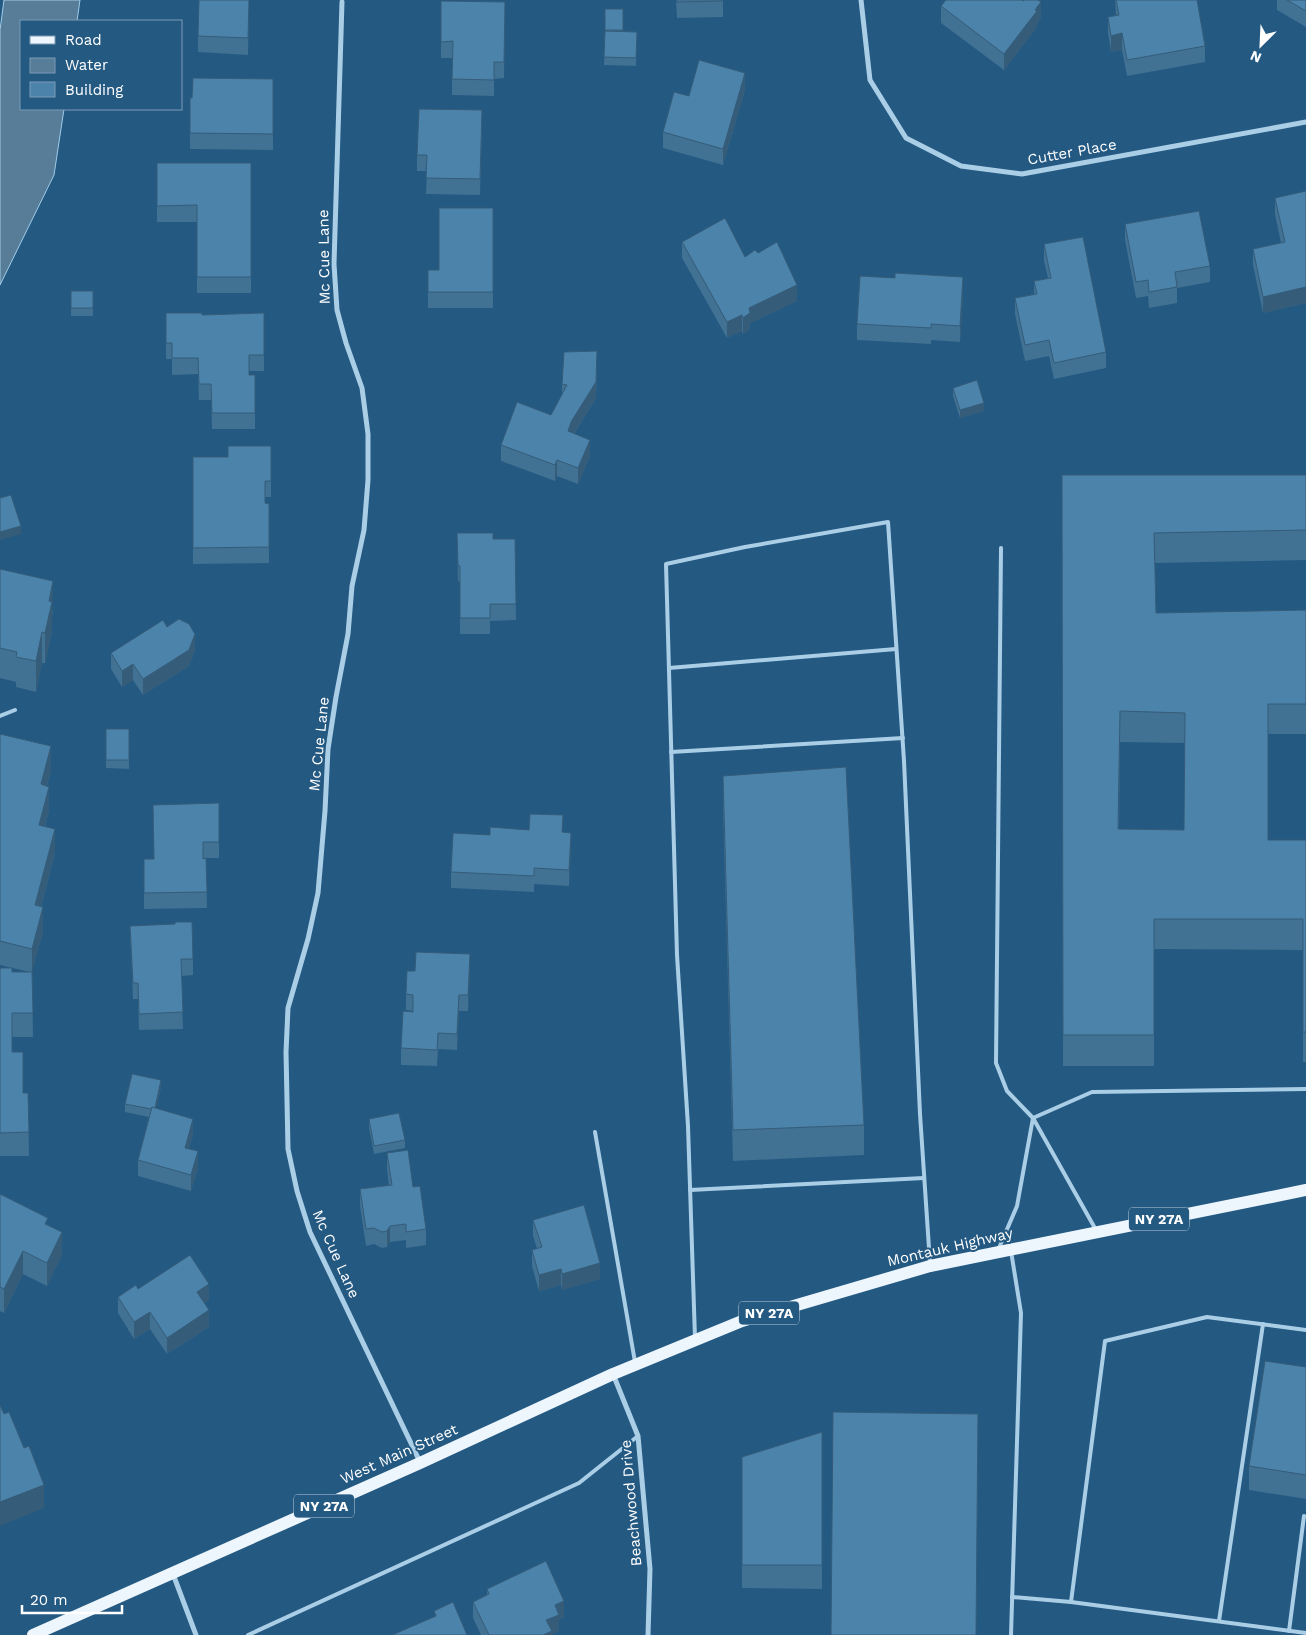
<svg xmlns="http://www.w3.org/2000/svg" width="1306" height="1635" font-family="'Work Sans',sans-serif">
<rect width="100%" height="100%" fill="#245982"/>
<polygon fill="#577d99" stroke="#a0cbe8" points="4,0 80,0 77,21 21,21 21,109 64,109 54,175 0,285 0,30"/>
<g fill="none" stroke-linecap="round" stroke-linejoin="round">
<g stroke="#abcee7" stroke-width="4">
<polyline points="1001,548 996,1063 1007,1091 1033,1118 1092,1092 1306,1089"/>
<polyline points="669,668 896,649"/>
<polyline points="0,716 15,710"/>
<polyline points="671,752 903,738"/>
<polyline points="595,1132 635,1362"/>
<polyline points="690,1190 924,1178"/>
<polyline points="999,1248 1017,1206 1033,1118 1096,1230"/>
<polyline points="695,1338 688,1126 677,955 666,564 745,547 888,522 904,761 920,1114 930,1263"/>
<polyline points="1012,1597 1071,1602 1306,1633"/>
<polyline points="1071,1602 1105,1341 1207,1317 1306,1330"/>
<polyline points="1219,1621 1263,1324"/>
<polyline points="1289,1631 1304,1516"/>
<polyline points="248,1635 579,1483 638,1436"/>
<polyline points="1011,1635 1021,1313 1011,1251"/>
</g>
<g stroke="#abcee7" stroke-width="5">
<polyline points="861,0 870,80 906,138 961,166 1022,174 1306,122"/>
<polyline points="342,2 334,264 337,310 346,343 362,388 368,434 368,480 364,530 352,586 348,634 336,697 328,749 325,811 318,893 308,939 288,1008 286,1052 288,1149 297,1191 310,1232 420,1462"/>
<polyline points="613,1374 638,1436 650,1569 648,1635"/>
<polyline points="173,1574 196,1635"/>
</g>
<polyline stroke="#edf6fd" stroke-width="12" points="33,1635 420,1463 613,1374 742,1321 930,1266 1306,1190"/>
</g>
<g fill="#417193" fill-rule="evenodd">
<polygon points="676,0 723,0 723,17 677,18"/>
<polygon points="1115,0 1197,0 1205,46 1205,62 1127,76 1122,50 1111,52 1108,33 1108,17 1116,15"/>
<polygon points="1277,0 1306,0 1306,27 1277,10"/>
<polygon points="441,1 505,2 504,78 494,79 494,96 452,95 452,58 441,58"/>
<polygon points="941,6 1041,18 1037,24 1037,27 1004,70 941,23"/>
<polygon points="605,9 623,9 623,32 637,32 636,66 604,65 605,32"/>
<polygon points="249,12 248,55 198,52 198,36"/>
<polygon points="273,79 273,150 190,149 190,98"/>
<polygon points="745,90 723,165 663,148 663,132 689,96"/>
<polygon points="482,126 480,195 426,194 427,171 417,171 417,155"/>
<polygon points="157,163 251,163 251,293 197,293 197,222 157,222"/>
<polygon points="1306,191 1306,303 1263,313 1253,265 1253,249 1281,243 1275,214 1275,198"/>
<polygon points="493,208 493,308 428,308 428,270 439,270"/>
<polygon points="1125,224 1210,266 1210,282 1177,288 1177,303 1149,308 1148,296 1136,298 1125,240"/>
<polygon points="682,242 745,257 797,301 750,323 750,329 743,334 742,331 727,338 682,258"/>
<polygon points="1044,244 1106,352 1106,368 1054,379 1049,356 1025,361 1015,314 1015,298 1034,294 1034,281 1048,278 1044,261"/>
<rect x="71" y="291" width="22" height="25"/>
<polygon points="963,293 960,342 931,340 931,344 857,340 857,324"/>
<polygon points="166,313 202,315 264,313 264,371 249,371 249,375 255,375 255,429 212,429 211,400 199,400 198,374 172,375 172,359 166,359"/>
<polygon points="597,368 596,398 574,434 590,456 578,484 557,476 555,481 501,461 501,445 551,415 562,394 562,384"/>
<polygon points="953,388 984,411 960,418 953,396"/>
<polygon points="271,446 271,497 265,497 265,503 269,504 269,563 193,564 193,457 228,457"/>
<path d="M 1062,475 L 1306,475 L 1306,560 L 1155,563 L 1156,613 L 1306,610 L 1306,734 L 1268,734 L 1268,840 L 1306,840 L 1306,1062 L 1303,1062 L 1303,950 L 1154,949 L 1154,1066 L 1063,1066 ZM 1120,742 L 1185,743 L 1184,830 L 1119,829 Z"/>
<polygon points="457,533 493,539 515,539 516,620 490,621 490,634 460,634 460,582 458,581"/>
<polygon points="0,569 53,611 52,616 52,632 45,663 42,663 36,692 16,687 16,682 0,678"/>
<polygon points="167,627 195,650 189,666 143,695 133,680 122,687 111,669 111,653"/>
<polygon points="106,729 129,729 129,769 106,768"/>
<path d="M 0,734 L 51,770 L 47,786 L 49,810 L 45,827 L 55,853 L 41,907 L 43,931 L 32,972 L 33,1037 L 12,1037 L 12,1052 L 23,1093 L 28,1093 L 29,1156 L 0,1156 L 0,968 L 12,968 L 0,965 ZM 12,968 L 30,972 L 12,972 Z"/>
<polygon points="723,776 864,1125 864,1155 733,1161 723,807"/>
<polygon points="219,803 219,858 206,858 207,908 144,909 144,859 154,859"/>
<polygon points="529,830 563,832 571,849 569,886 534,884 534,892 451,888 451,872 490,835"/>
<polygon points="175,924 193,959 193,975 181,976 183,1029 139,1030 138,999 133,999 130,926"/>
<polygon points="470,970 468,1011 459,1011 457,1050 438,1049 437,1066 401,1065 401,1048 413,1011 406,1010 406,994 415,971"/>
<polygon points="161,1088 156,1108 193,1135 189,1149 198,1168 191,1191 138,1176 138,1160 149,1117 125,1112 125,1104"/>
<polygon points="369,1119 405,1140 405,1148 374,1154 369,1128"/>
<polygon points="387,1153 413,1187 426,1229 426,1245 406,1248 406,1240 390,1242 387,1247 382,1248 374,1244 366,1246 360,1206 360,1189 389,1186 387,1169"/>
<polygon points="0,1194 48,1225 62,1255 47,1286 23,1274 4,1313 0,1311"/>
<polygon points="533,1220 600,1279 562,1290 561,1285 539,1291 532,1266 532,1250 537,1249 533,1236"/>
<polygon points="138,1289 209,1300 204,1303 209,1327 167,1354 150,1329 134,1339 118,1313 118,1297"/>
<polygon points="1306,1367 1306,1499 1249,1490 1249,1466"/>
<polygon points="822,1456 822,1589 742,1588 742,1565"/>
<polygon points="487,1589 564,1617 559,1620 559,1631 552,1634 552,1635 481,1635 473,1618 473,1602 487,1595"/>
</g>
<g fill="#355c78">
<polygon points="249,0 249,12 248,55 248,38"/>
<polygon points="1041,2 1041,18 1037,24 1037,27 1004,70 1004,54"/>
<polygon points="1122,33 1122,50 1111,52 1111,36"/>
<polygon points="745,73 745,90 723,165 723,149"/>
<polygon points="963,277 963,293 960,342 960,326"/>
<polygon points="797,285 797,301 750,323 750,329 743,334 743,318 749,308"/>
<polygon points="1306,287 1306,303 1263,313 1263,297"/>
<polygon points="742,315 742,331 727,338 727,322"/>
<polygon points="597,351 596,398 571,438 568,431"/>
<polygon points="984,403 984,411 960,418 960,410"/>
<polygon points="590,440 590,456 578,484 578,468"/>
<polygon points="557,460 557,476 555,481 555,465"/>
<polygon points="21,526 21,534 0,540 0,532"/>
<polygon points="53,581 52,632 45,663 45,633 49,601"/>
<polygon points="42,632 42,663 36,692 36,661"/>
<polygon points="195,634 195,650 189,666 143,695 143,679"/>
<polygon points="133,664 133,680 122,687 122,671"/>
<polygon points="1120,711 1120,742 1118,860"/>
<polygon points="51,746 51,770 41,808 41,784"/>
<polygon points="49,787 49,810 39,849 39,825"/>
<polygon points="55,829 55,853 35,929 35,905"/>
<polygon points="571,833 571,849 569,886 569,870"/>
<polygon points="43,907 43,931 32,973 32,949"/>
<polygon points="470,954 470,970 468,1011 468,995"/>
<polygon points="459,995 459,1011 457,1050 457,1034"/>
<polygon points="161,1080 161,1088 154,1118 154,1110"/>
<polygon points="193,1119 193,1135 185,1164 185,1148"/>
<polygon points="198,1151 198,1168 191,1191 191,1175"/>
<polygon points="390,1226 390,1242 387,1247 387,1231"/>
<polygon points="62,1232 62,1255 47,1286 47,1263"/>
<polygon points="23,1251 23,1274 4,1313 4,1289"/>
<polygon points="600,1263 600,1279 562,1290 562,1274"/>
<polygon points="561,1269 561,1285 539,1291 539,1275"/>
<polygon points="209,1284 209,1300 197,1308 197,1292"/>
<polygon points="209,1310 209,1327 167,1354 167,1338"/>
<polygon points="150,1312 150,1329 134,1339 134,1322"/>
<polygon points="44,1485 44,1508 0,1526 0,1502"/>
<polygon points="564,1601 564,1617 559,1620 559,1631 552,1634 552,1635 543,1635 546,1620 555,1605"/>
</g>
<g fill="#4c83ab" stroke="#355c78" fill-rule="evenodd">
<polygon points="199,0 249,0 248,38 198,36"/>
<polygon points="677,0 723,0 723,1 677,2"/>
<polygon points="946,0 1022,0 1024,1 1024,0 1038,0 1041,2 1035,10 1037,11 1004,54 941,6"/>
<polygon points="1116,0 1197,0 1205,46 1127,60 1122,33 1111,36 1108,17 1119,15"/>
<polygon points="1287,0 1306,0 1306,11"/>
<polygon points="441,1 505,2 504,62 494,62 494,80 452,79 453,41 441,42"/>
<rect x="605" y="9" width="18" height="21"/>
<polygon points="605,31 637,32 636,58 604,57"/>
<polygon points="699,60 745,73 723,149 663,132 674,92 689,96"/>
<polygon points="193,78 273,79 273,134 190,133 190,98 192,98"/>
<polygon points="419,109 482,110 480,179 426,178 427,155 417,155"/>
<polygon points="157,163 251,163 251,277 197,277 197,205 157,206"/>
<polygon points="1306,191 1306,287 1263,297 1253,249 1285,242 1275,198"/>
<polygon points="439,208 493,208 493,292 428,292 428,270 439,270"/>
<polygon points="1199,211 1210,266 1175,272 1177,287 1149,292 1148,280 1136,282 1125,224"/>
<polygon points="725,218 745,257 755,250 758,253 777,242 797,285 749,308 750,313 743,318 742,315 727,322 682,242"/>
<polygon points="1083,237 1106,352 1054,363 1049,340 1025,345 1015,298 1037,294 1034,281 1051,278 1044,244"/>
<polygon points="895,273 963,277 960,326 931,324 931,328 857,324 860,276 895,278"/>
<rect x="71" y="291" width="22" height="17"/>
<polygon points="166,313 202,313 202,315 264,313 264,355 249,355 249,375 255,375 255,413 212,413 211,384 199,384 198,358 172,358 172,343 166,343"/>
<polygon points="597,351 596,382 571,422 568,431 590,440 578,468 557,460 555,465 501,445 517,402 551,415 567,385 562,384 564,352"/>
<polygon points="977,380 984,403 960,410 953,388"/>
<polygon points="228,446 271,446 271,481 265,481 265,503 269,504 269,547 193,548 193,457 228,457"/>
<path d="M 1062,475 L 1306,475 L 1306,530 L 1154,533 L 1156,613 L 1306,610 L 1306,704 L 1268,704 L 1268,840 L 1306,840 L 1306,1032 L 1303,1032 L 1303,919 L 1154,919 L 1154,1035 L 1063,1035 ZM 1120,711 L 1185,713 L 1184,830 L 1118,829 Z"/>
<polygon points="11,495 21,526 0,532 0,498"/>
<polygon points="457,533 493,533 493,539 515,539 516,604 490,604 490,618 460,618 460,566 458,565"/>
<polygon points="0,569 53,581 49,601 52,602 45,633 42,632 36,661 16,657 17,652 0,648"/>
<polygon points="179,619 189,624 195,634 189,650 143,679 133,664 122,671 111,653 163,620 167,627"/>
<rect x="106" y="729" width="23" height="31"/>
<polygon points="0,734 51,746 41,784 49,787 39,825 55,829 35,905 43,907 32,949 0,941"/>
<polygon points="846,767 864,1125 733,1130 723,776"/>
<polygon points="219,803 219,842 203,842 203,859 206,858 207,892 144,893 144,859 154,859 153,805"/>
<polygon points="530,814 563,815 562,832 571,833 569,870 534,868 534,876 451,872 453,833 490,835 490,827 529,830"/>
<polygon points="175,922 192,922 193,959 181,959 183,1012 139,1014 138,983 133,983 130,926 175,924"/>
<polygon points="416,952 470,954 468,995 459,995 457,1034 438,1033 437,1050 401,1048 403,1011 413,1012 413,995 406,994 407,971 415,971"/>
<polygon points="0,968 12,968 12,972 32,972 33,1013 12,1013 12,1052 23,1052 23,1093 28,1093 29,1132 0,1133"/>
<polygon points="132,1074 161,1080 155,1108 152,1107 151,1109 125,1104"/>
<polygon points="152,1107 193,1119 185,1148 198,1151 191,1175 138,1160"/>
<polygon points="399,1113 405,1140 374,1146 369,1119"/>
<polygon points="408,1150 413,1187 420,1186 426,1229 406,1232 406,1224 390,1226 387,1231 382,1232 374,1228 366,1229 360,1189 392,1185 387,1153"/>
<polygon points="0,1194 48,1218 45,1224 62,1232 47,1263 23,1251 4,1289 0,1287"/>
<polygon points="584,1205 600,1263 562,1274 561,1269 539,1275 532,1250 542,1247 533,1220"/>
<polygon points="190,1255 209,1284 197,1292 209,1310 167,1338 150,1312 134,1322 118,1297 136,1285 138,1289"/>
<polygon points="1265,1361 1306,1367 1306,1475 1249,1466"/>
<polygon points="0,1405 4,1414 9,1412 24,1448 29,1446 44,1485 0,1502"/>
<polygon points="833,1412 978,1414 976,1635 831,1635"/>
<polygon points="822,1432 822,1565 742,1565 742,1457"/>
<polygon points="546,1561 564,1601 555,1605 559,1615 546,1620 552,1631 543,1635 489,1635 473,1602 489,1594 487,1589"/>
<polygon points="453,1602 467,1635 392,1635 436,1616 434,1611"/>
</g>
<g text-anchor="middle" stroke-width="4" stroke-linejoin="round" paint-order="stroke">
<g fill="#245982" stroke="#bdcdda" stroke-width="1">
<rect x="1129" y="1207.5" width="60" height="23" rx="4"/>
<rect x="739" y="1301.5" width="60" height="23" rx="4"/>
<rect x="294" y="1494.5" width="60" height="23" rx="4"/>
</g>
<g font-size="14" font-weight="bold" fill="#fff">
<text x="1159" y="1224">NY 27A</text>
<text x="769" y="1318">NY 27A</text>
<text x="324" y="1511">NY 27A</text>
</g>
<g font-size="15" fill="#fff" stroke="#245982">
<text transform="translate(1072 152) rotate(-10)" y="5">Cutter Place</text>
<text transform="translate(324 257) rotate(-91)" y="5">Mc Cue Lane</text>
<text transform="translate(319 744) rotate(-84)" y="5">Mc Cue Lane</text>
<text transform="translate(950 1247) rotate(-13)" y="5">Montauk Highway</text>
<text transform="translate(336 1254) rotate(66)" y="5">Mc Cue Lane</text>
<text transform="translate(399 1454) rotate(-24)" y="5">West Main Street</text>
<text transform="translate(631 1503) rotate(-95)" y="5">Beachwood Drive</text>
</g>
</g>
<rect x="20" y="20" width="162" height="90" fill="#245982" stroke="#7c9bb4"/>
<rect x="30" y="36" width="25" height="8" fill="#edf6fd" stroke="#7c9bb4"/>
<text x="65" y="45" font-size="15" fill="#ffffff">Road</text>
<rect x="30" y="58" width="25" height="15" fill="#577d99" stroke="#7c9bb4"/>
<text x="65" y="70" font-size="15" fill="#ffffff">Water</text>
<rect x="30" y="82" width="25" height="15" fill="#4c83ab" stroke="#7c9bb4"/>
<text x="65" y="95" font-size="15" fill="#ffffff">Building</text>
<g transform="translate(1261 45) rotate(204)" stroke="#245982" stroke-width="4" paint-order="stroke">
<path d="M0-4L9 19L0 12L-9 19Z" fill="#ffffff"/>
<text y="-8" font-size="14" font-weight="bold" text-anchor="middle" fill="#ffffff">N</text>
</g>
<path d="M22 1605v8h100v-8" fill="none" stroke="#ffffff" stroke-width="2.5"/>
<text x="30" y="1605" font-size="15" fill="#ffffff" stroke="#245982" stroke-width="4" paint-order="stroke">20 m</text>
</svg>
